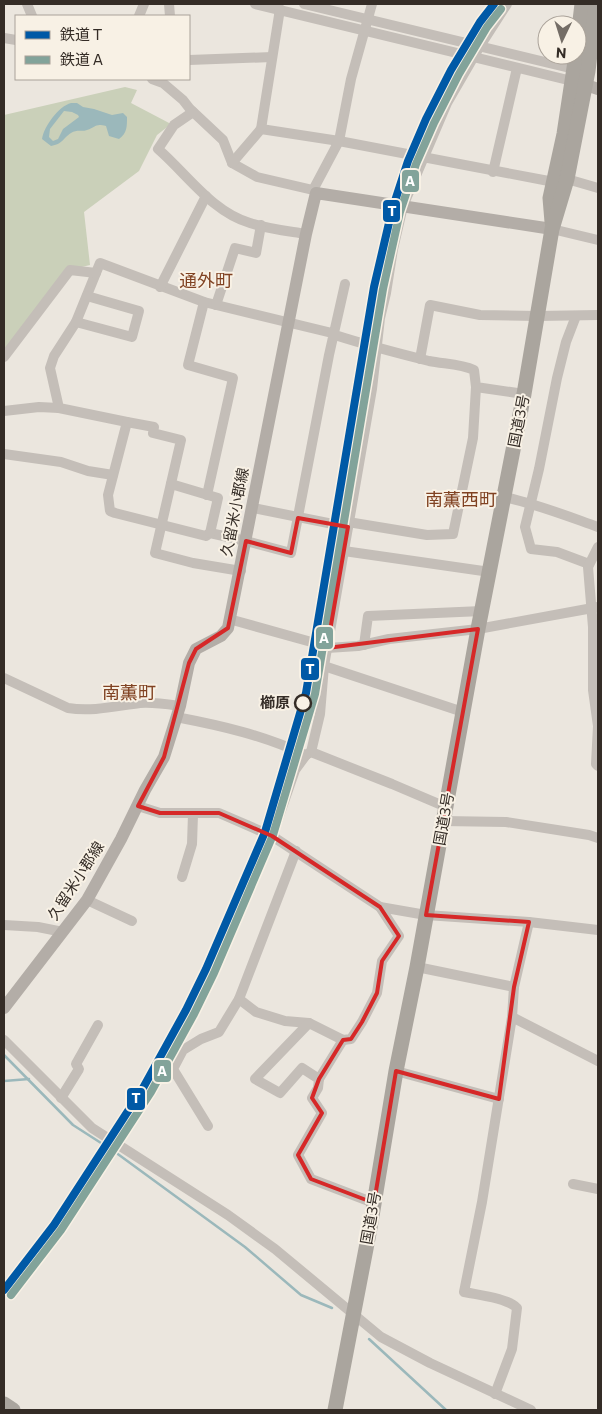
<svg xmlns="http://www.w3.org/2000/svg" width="602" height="1414" font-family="Commissioner,'Noto Sans JP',sans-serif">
<rect width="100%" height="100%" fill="#ebe6de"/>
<polygon fill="#cad0b9" points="125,87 137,90 131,103 171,124 157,135 139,171 84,212 90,265 69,270 4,354 4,115"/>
<path fill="#9bb8bb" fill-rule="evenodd" d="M 71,103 L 77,103 L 83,107 L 94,109 L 112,115 L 123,113 L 127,117 C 127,127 127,133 119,139 L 109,136 L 106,126 C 95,123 96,127 87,130 C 82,132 77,129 71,133 C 62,139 63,144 51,146 L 42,139 C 44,126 59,106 71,103 ZM 64,111 L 72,112 L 78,115 L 79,117 L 63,129 L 58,139 L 53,141 L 49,137 L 50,129 Z"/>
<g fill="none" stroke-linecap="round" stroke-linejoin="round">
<g stroke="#9bb8bb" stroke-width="2.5">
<polyline points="4,1055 73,1125 115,1152 245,1247 301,1295 332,1308"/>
<polyline points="4,1081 29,1079"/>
<polyline points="369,1339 446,1410"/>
</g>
<g stroke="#c4beb8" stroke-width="10">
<polyline points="27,4 32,16"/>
<polyline points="169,4 170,16"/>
<polyline points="255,4 572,81"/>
<polyline points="304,4 574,69"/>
<polyline points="139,16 144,4"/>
<polyline points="4,38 16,40"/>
<polyline points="189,60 272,57"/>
<polyline points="152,79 163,83 183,100 190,109 223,140 232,163 257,177 313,190 316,193"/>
<path d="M 193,112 L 174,125 L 158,149 C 187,174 212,212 250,223 C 268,229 288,231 306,234"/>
<polyline points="261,129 280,9"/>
<polyline points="232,163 261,129 339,141 554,182"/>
<polyline points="493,172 517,68"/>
<polyline points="567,179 598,188"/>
<polyline points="313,190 339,141 351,79 372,4"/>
<polyline points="552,229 598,240"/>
<path d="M 345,284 L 329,355 L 291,553 L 246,541 L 210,533 L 206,536 L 115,513 L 110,511 L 108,495 L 127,422 L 59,408 L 50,368 L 54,356 L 76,322 L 100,263 L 204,302 L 332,333 L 335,335 C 366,345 397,353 429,361 C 444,364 461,364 474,370 L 476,387 L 524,394"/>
<polyline points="160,287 206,196"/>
<polyline points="204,302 188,365 233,378 207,495"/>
<polyline points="216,305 235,248 256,253 261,225"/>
<polyline points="576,316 566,342 557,378 539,469 525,527 531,549 557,552 589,564"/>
<polyline points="76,322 132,337 139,311 87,296"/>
<polyline points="4,357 70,270 96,273"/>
<polyline points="420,359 430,305 480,315 538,316 598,315"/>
<polyline points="4,411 39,407 59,408"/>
<polyline points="127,422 154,427 153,433 181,440 155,553 193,563 241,571"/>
<polyline points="4,454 61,462 88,471 113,475"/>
<polyline points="171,484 218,498 210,533"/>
<path d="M 504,497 C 537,504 567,516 598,527"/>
<polyline points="253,508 348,527"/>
<polyline points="348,522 427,535 453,534 473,438 476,387"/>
<polyline points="598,547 588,567 593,627 593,690 598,726 596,764 598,766"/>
<polyline points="344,551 490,572"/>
<polyline points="229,619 315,643 327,648 358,646 389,639 478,629 598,607"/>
<polyline points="364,645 368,616 482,611"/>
<polyline points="324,666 463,712"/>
<path d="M 4,678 L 68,708 C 92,712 116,706 140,703 C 153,702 166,704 180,706"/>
<path d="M 176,717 C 223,726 262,735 306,755 L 311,752 L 392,784 L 446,807"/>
<polyline points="311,752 320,714 324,666 372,389 380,318 386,293 393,249 403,206 447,103 480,46 507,4"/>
<polyline points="138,806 160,813 219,813 272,836 380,907 399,936 382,961 377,993 362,1022 351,1039 343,1040 309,1023 285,1021 256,1012 239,999"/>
<polyline points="443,821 506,822 589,835 598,838"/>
<polyline points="272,836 295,770 306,755"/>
<polyline points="182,877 192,844 193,814"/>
<polyline points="87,900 132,921"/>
<polyline points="380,907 426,915 529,922 598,930"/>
<polyline points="4,925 38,927 63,932"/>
<polyline points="417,967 514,987"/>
<polyline points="512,1017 598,1061"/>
<polyline points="309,1023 255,1079 280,1093 302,1068 319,1079 318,1088 312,1098 322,1113 298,1155 311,1179 374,1203"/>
<polyline points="4,1040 92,1128 228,1215 275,1249 381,1337 430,1363 531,1410"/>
<polyline points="396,1071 499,1099"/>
<polyline points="319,1079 343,1040"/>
<polyline points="61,1098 79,1069 76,1064 98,1025"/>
<polyline points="208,1126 173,1069 183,1050 201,1039 219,1032 239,999 296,851"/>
<polyline points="573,1184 598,1189"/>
<path d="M 495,1394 L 512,1349 L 517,1308 C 508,1298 478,1295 464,1292 L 482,1202 L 512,1017 L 514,987 L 529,922"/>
</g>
<g stroke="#b3ada7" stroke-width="12">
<polyline points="577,82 598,89"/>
<polyline points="4,1008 87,900 121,839 145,790 164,757 180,706 189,663 196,649 221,636 228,628 306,234 316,193 552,229"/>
</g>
<g stroke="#aaa59e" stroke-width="15">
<polyline points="577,46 582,4"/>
<polyline points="552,222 550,198 564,134 576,55"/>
<polyline points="4,1404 13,1410"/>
<polyline points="335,1410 370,1228 396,1071 417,967 478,629 524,394 552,229 567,179 588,71 596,4"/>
</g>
<defs>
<polyline id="rail-1" points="4,1290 54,1225 143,1088 186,1010 206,969 265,832 306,693 374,287 392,210 408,161 426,119 451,70 480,22 494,4"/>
<polyline id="rail-2" points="11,1295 61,1230 151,1092 194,1014 214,973 273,835 315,694 383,289 400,212 416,164 434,123 459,74 487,27 501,9"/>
</defs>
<use href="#rail-1" stroke="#f8f1e5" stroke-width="11"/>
<use href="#rail-2" stroke="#f8f1e5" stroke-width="11"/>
<use href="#rail-1" stroke="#0059a6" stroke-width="8"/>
<use href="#rail-2" stroke="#82a39a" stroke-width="8"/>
</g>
<path fill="none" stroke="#d62828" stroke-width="4" stroke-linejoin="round" d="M 298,518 L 348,527 L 327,648 L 478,629 L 426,915 L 529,922 L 514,987 L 499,1099 L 396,1071 L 374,1203 L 311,1179 L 298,1155 L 322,1113 L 312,1098 L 319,1079 L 343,1040 L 351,1039 L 362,1022 L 377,993 L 382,961 L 399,936 L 380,907 L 272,836 L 219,813 L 160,813 L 138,806 L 164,757 L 189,663 L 196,649 L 228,628 L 246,541 L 291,553 Z"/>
<circle fill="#f8f1e5" stroke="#342c26" stroke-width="2.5" cx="303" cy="703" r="8"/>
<g text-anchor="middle" stroke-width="4" stroke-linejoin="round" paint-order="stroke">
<g font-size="15" fill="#342c26" stroke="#f8f1e5">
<text transform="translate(519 421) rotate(-79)" y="5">国道3号</text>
<text transform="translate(235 512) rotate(-79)" y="5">久留米小郡線</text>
<text transform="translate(444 819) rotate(-80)" y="5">国道3号</text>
<text transform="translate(76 881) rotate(-57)" y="5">久留米小郡線</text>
<text transform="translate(371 1218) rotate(-80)" y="5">国道3号</text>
</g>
<g font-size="15" font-weight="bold" fill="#342c26" stroke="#f8f1e5" text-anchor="end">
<text x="290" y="708">櫛原</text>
</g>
<g font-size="18" fill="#804222" stroke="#f8f1e5">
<text x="206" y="287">通外町</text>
<text x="461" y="506">南薫西町</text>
<text x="129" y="699">南薫町</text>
</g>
</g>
<g stroke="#f8f1e5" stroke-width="2">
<rect x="401" y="169" width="19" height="24" rx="5" fill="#82a39a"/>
<rect x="382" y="199" width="19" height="24" rx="5" fill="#0059a6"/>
<rect x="315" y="626" width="19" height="24" rx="5" fill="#82a39a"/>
<rect x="300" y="657" width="20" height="24" rx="5" fill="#0059a6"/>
<rect x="153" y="1059" width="19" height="24" rx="5" fill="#82a39a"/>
<rect x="126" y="1087" width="20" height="24" rx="5" fill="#0059a6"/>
</g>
<g font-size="14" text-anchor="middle" font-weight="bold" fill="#fff">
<text x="410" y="186">A</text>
<text x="392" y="216">T</text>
<text x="324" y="643">A</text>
<text x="310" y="674">T</text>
<text x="162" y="1076">A</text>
<text x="136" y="1103">T</text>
</g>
<rect width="602" height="1414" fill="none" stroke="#342c26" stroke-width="10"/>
<rect x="15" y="15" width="175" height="65" fill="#f8f1e5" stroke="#aaa299"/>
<rect x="25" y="31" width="25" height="8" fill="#0059a6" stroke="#aaa299"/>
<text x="60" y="40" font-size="15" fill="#342c26">鉄道 T</text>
<rect x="25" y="56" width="25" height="8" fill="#82a39a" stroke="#aaa299"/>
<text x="60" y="65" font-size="15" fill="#342c26">鉄道 A</text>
<g transform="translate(562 40) rotate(184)"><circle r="24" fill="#f8f1e5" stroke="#aaa299"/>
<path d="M0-4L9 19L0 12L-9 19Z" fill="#746d66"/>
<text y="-8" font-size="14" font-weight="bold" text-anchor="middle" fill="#342c26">N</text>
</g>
</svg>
